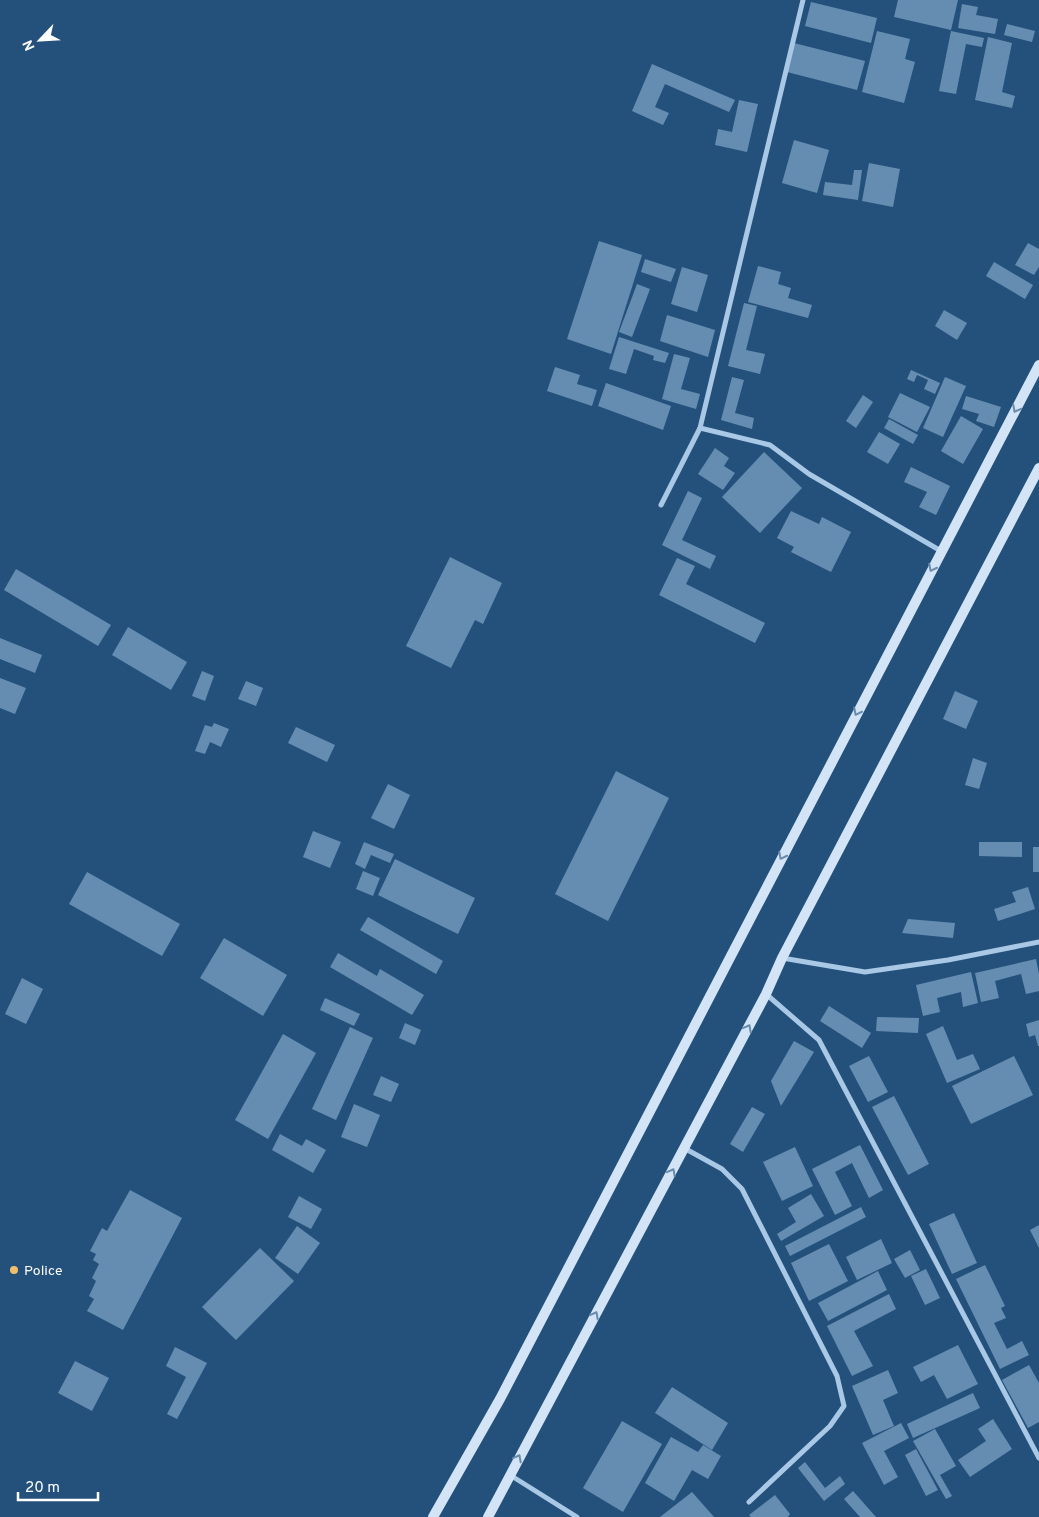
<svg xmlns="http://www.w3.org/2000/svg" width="1039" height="1517" font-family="Overpass,sans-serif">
<rect width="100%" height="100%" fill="#24517c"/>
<g fill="#658db1">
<polygon points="898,0 958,0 951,30 894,17"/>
<polygon points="811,2 877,18 871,43 805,26"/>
<polygon points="962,4 978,7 976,15 998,19 995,34 958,28"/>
<polygon points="1007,24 1035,31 1032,42 1004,35"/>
<polygon points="877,31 910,39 905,59 915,62 904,103 862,92"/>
<polygon points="951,31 984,38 982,47 966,44 956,94 939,91"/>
<polygon points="988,37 1012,43 1002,92 1015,96 1012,108 975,100"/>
<polygon points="794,43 865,61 857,90 787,72"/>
<polygon points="652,64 735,100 729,112 665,84 655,107 669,113 663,125 632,111"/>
<polygon points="739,100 758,104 747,152 715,145 718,129 732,132"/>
<polygon points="794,140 829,150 817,193 782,183"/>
<polygon points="869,163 900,169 893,207 862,201"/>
<polygon points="854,170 862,170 858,200 823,195 825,182 852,185"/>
<polygon points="599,241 642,255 611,354 567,339"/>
<polygon points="1028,243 1039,249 1039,267 1034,275 1015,265"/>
<polygon points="645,259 676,269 671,282 641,272"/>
<polygon points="994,262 1033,285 1025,299 986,276"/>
<polygon points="758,266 781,272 778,284 791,288 788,298 812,305 808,318 748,302"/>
<polygon points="682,267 708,275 697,312 671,304"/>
<polygon points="637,284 650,289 632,337 619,332"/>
<polygon points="744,303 757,306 746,350 765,354 760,374 728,366"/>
<polygon points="944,310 967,323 957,340 935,326"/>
<polygon points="667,315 715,330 708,357 660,341"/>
<polygon points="619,337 669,353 665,363 653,360 654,356 634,349 626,374 609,369"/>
<polygon points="674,354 690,358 681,389 700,394 696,409 662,399"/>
<polygon points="555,367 580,375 577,384 597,390 592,406 547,391"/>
<polygon points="911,370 940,383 935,394 924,389 928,380 917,375 914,382 907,379"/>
<polygon points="732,377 744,380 735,413 754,418 752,429 721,420"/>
<polygon points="945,377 966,386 943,437 923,428"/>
<polygon points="606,383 671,406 663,430 598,406"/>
<polygon points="900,393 930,407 917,432 888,417"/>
<polygon points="863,395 873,402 856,428 846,421"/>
<polygon points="966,396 1001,407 994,427 976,421 979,414 962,409"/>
<polygon points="961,416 983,429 963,464 941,451"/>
<polygon points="889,419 918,435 913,444 884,428"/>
<polygon points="879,432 900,444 888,464 867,452"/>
<polygon points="715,448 729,458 724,466 735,473 723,490 698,474"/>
<polygon points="764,452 802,488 760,533 722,497"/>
<polygon points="911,467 950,486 936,515 919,507 927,492 904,482"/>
<polygon points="688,491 702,498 682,540 716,556 710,569 662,545"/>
<polygon points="791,511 819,524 822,517 851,532 831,572 791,552 794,547 777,538"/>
<polygon points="450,557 502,583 483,624 475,620 451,668 406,646"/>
<polygon points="677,558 695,566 686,584 765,623 755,643 659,595"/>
<polygon points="16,569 111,625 98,646 4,590"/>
<polygon points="128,627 187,662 171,690 112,655"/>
<polygon points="0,638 42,655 35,673 0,659"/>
<polygon points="202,671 214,676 205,701 192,696"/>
<polygon points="0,678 26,688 15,714 0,708"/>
<polygon points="246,681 263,688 256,706 238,699"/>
<polygon points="955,691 978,701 966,729 943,719"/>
<polygon points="214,723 229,729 221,747 210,742 205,754 195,751 205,725 212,727"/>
<polygon points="296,727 335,745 327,762 288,743"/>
<polygon points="973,758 987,763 979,789 965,785"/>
<polygon points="616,771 669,798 608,921 555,894"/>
<polygon points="388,784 410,795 394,829 371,818"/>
<polygon points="313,831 341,842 330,868 303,857"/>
<polygon points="364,842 394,854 390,863 371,855 365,869 355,864"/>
<polygon points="979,842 1022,842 1022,857 979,856"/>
<rect x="1033" y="847" width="6" height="25"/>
<polygon points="395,859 475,898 458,934 378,895"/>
<polygon points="363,871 380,878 373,896 356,889"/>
<polygon points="87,872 180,924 162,956 69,904"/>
<polygon points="1028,887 1035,909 998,921 994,909 1016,902 1012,892"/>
<polygon points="368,917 443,961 436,974 360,930"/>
<polygon points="908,919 955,923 953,938 902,933"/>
<polygon points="224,938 287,975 263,1016 200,978"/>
<polygon points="338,953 377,976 380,969 424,995 412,1015 330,967"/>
<polygon points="1036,959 1039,974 1039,991 1026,994 1021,974 995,981 999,998 981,1002 975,973"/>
<polygon points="971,972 978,1003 963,1007 961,992 937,998 940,1012 923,1016 916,985"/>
<polygon points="22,978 43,989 26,1024 5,1014"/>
<polygon points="325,998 360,1014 354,1026 320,1010"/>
<polygon points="829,1006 871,1033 862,1048 820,1021"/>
<polygon points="877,1017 919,1018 918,1033 876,1031"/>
<polygon points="1039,1020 1039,1046 1038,1046 1035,1035 1029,1037 1026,1024"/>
<polygon points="405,1023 421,1030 415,1045 399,1038"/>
<polygon points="943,1026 957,1060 973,1054 980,1069 947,1083 926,1034"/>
<polygon points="350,1027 373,1038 336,1120 312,1109"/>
<polygon points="283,1034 316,1053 268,1139 235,1120"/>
<polygon points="794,1041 814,1052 781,1106 771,1081"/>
<polygon points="869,1056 888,1092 868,1102 849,1066"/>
<polygon points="1014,1056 1033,1095 971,1124 952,1086"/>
<polygon points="381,1076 399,1084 391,1102 373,1095"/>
<polygon points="894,1096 929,1164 908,1175 872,1107"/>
<polygon points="354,1104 380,1115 367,1147 341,1137"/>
<polygon points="752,1107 765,1114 743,1152 730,1144"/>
<polygon points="280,1134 302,1146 306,1139 326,1150 313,1173 272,1150"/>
<polygon points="860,1145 883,1190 869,1198 852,1163 835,1172 852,1206 835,1215 812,1169"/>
<polygon points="795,1147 813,1186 782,1201 763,1162"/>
<polygon points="130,1190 182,1218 123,1330 87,1311 94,1299 89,1296 96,1281 92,1278 99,1264 93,1260 96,1254 90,1251 102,1228 107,1231"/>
<polygon points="811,1194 824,1216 781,1241 777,1234 796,1222 788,1208"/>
<polygon points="299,1196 322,1209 311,1229 288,1217"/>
<polygon points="861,1207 866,1217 790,1256 785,1246"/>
<polygon points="954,1213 977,1263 952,1274 929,1224"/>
<polygon points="1039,1225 1039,1248 1030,1230"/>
<polygon points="297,1226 320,1243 298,1274 275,1258"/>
<polygon points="881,1239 892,1263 857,1280 846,1257"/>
<polygon points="829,1244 848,1281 809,1301 791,1263"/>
<polygon points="260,1248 294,1281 236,1340 202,1307"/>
<polygon points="910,1250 920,1270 905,1278 894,1259"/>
<polygon points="985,1265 1005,1306 1001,1308 1006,1318 994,1323 1007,1349 1022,1341 1029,1355 1000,1369 956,1279"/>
<polygon points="926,1269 940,1298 925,1305 911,1276"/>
<polygon points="878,1271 887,1290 828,1321 818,1303"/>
<polygon points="889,1294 896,1309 854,1331 873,1366 852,1376 827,1326"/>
<polygon points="958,1345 978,1384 947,1399 934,1375 921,1382 913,1367"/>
<polygon points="175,1347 207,1363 177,1419 167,1414 186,1377 166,1366"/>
<polygon points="75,1361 109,1378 92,1411 58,1393"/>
<polygon points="1029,1365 1039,1383 1039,1422 1028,1428 1002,1380"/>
<polygon points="888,1370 898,1393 883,1400 894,1426 873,1435 852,1386"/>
<polygon points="672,1387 728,1423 712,1450 655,1413"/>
<polygon points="973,1393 980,1408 913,1438 907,1424"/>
<polygon points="993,1419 1012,1449 970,1477 958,1460 986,1441 978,1429"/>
<polygon points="622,1421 662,1444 623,1512 583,1488"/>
<polygon points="901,1423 909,1438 884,1451 898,1477 884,1485 862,1443"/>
<polygon points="935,1429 956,1466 940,1475 952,1496 946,1499 913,1441"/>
<polygon points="671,1437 698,1452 703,1445 721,1456 708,1479 692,1470 674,1501 645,1483"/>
<polygon points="916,1449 938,1490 926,1496 905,1455"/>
<polygon points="805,1462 825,1488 840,1476 845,1484 824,1501 798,1468"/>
<polygon points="853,1491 876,1517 860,1517 844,1499"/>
<polygon points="692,1492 714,1517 660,1517"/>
<polygon points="775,1495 790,1514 788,1517 751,1517 749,1515"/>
</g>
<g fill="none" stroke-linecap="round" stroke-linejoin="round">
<g stroke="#a8c8e5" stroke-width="5">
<polyline points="700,428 770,445 809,474 941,551"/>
<polyline points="661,505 700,428 803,0"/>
<polyline points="782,958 865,972 948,960 1039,942"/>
<polyline points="766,994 819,1040 1039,1458"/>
<polyline points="684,1148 722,1169 742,1189 837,1376 844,1406 830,1426 749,1502"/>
<polyline points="510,1475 577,1517"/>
</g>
<g stroke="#d2e4f5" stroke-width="10">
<polyline points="433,1517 500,1399 1039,365"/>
<polyline points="488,1517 766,994 782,958 1039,468"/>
</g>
</g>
<defs><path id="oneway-chevron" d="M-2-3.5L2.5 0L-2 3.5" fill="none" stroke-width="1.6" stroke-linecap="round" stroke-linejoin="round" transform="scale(1.25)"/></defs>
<g stroke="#6a8cac">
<use href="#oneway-chevron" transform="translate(1016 409) rotate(118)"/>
<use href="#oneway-chevron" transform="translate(932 568) rotate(117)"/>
<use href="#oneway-chevron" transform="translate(857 712) rotate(117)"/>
<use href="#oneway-chevron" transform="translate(782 856) rotate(117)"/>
<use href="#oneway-chevron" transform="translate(748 1028) rotate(-62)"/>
<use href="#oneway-chevron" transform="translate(672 1172) rotate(-62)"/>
<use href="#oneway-chevron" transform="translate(595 1315) rotate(-62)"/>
<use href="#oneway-chevron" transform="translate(518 1458) rotate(-62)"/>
</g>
<circle fill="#efbf6c" stroke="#24517c" stroke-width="2" cx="14" cy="1270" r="5"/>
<g text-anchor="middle" stroke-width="5" stroke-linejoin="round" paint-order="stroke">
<g font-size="14" fill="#fff" stroke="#24517c" text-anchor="start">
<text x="24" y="1275">Police</text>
</g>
</g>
<g transform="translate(40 40) rotate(245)" stroke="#24517c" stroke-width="4" paint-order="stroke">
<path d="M0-4L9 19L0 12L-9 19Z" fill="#ffffff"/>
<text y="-8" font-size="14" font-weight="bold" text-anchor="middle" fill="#ffffff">N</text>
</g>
<path d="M18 1492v8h80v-8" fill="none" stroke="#ffffff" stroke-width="2.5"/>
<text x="25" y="1492" font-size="15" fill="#ffffff" stroke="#24517c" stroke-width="4" paint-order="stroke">20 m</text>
</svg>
